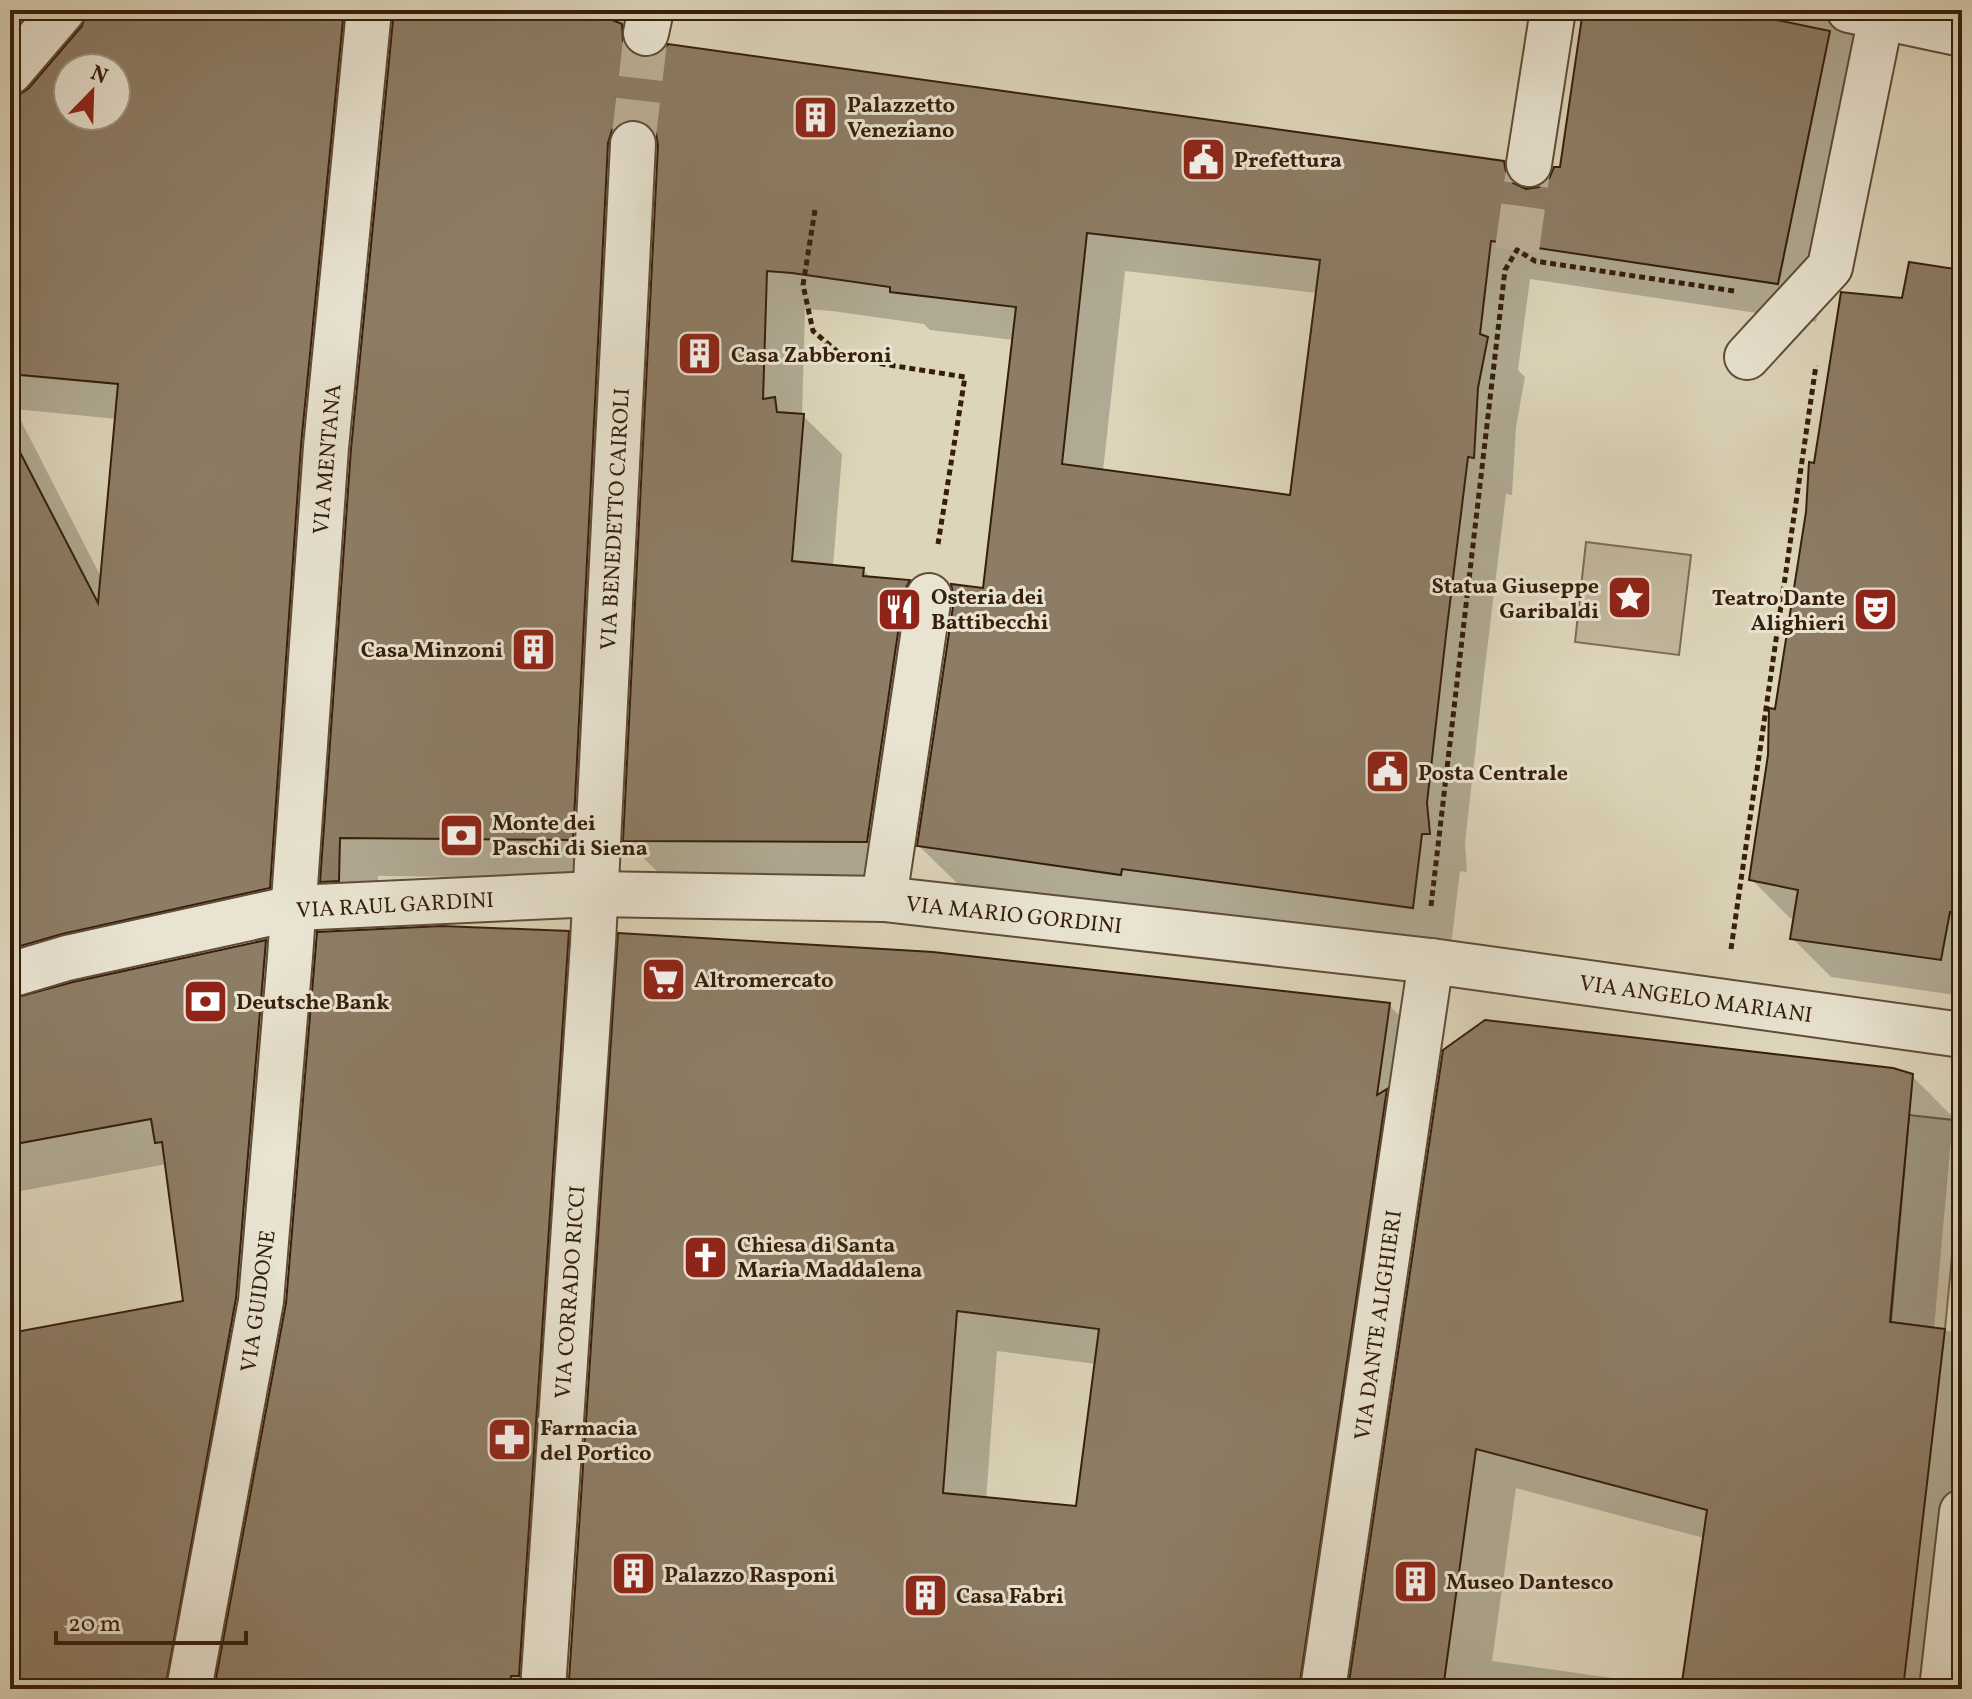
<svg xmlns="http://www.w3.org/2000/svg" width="1972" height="1699" font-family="Vollkorn,serif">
<rect width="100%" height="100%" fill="#ddd5ba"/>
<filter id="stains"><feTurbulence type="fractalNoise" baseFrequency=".0025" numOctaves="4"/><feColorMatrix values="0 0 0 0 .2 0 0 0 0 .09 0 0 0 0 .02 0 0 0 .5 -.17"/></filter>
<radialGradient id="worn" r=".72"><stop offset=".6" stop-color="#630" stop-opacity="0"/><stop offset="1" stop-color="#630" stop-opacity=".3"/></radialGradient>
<g fill="#c1b69c" stroke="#7c6a54" stroke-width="2">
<polygon points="1586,542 1691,555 1679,655 1575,642"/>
<polygon points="1909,1115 1962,1121 1962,1152 1945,1329 1891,1322"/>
</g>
<g fill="#0003" fill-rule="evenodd">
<path d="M 10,10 L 642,10 L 636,40 L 654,59 L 1503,162 L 1531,190 L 1538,189 L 1562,170 L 1608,10 L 1962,10 L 1962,36 L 1878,16 L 1816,322 L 1530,279 L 1518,370 L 1525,377 L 1516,427 L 1512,495 L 1506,494 L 1484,675 L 1465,843 L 1467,872 L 1460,871 L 1451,946 L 1161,907 L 1160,913 L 958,884 L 919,846 L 984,590 L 1014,340 L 930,330 L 924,324 L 832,311 L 805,309 L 802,415 L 842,454 L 833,567 L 863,570 L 872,579 L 909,582 L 947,621 L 905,880 L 664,878 L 625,840 L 659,162 L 651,169 L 611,878 L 378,876 L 377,919 L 361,920 L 322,881 L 394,28 L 387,35 L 339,485 L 308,926 L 122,967 L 85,930 L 100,921 L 10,930 ZM 68,68 L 116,68 L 116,116 L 68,116 ZM 1125,271 L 1317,293 L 1292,498 L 1103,471 ZM 15,409 L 117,419 L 102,579 Z"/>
<polygon points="1962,272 1962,996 1831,977 1792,938 1795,919 1790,918 1751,879 1816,465 1904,300"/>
<polygon points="568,933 609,974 561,1689 216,1689"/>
<path d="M 620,936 L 1389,1005 L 1430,1046 L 1344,1689 L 570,1689 ZM 997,1351 L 1096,1364 L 1077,1509 L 986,1500 Z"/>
<polygon points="266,942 306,983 276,1339 211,1689 10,1689 10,1335 185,1303 167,1164 10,1193 10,1001"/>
<path d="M 1445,1051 L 1912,1076 L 1953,1117 L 1934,1329 L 1962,1333 L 1962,1689 L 1350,1689 ZM 1516,1488 L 1704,1538 L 1683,1688 L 1492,1661 Z"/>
</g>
<g fill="#8d7d66" stroke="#361e0b" stroke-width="2" fill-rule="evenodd">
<path d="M 87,10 L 344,10 L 301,445 L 270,888 L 62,934 L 10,949 L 10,433 L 98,603 L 118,384 L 10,374 L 10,96 L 19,95 L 29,88 L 82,26 ZM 68,68 L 116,68 L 116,116 L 68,116 Z"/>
<path d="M 394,10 L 588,10 L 622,24 L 623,41 L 630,52 L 641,58 L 654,56 L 664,50 L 668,44 L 1504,161 L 1506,172 L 1513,183 L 1526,189 L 1539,187 L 1549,179 L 1554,167 L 1560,167 L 1583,10 L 1728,10 L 1830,31 L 1778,284 L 1491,241 L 1480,334 L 1488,337 L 1478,388 L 1474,458 L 1468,457 L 1446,635 L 1427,803 L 1430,834 L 1422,834 L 1413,908 L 1122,869 L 1121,875 L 917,846 L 954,600 L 951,584 L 983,588 L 1016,307 L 890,292 L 890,287 L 792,273 L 767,271 L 763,399 L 775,397 L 777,412 L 804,414 L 792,561 L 864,568 L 863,576 L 910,580 L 904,592 L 867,842 L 623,841 L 658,145 L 656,133 L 647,124 L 633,119 L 622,121 L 612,130 L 608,143 L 573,840 L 340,838 L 339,881 L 320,882 L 351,449 ZM 1087,233 L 1320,260 L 1290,495 L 1062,464 Z"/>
<polygon points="1909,262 1962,270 1962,914 1950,912 1941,960 1790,939 1798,890 1749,880 1768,755 1769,708 1775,709 1806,512 1809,462 1814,463 1841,292 1902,298"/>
<polygon points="442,926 569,931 519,1676 511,1676 510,1689 214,1689 286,1303 317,932"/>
<path d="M 618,933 L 933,952 L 1390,1003 L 1377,1095 L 1387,1089 L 1299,1689 L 695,1689 L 569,1680 ZM 957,1311 L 1099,1329 L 1076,1506 L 943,1493 Z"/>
<polygon points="266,940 236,1298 165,1689 10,1689 10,1333 183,1301 162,1142 155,1143 151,1119 10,1145 10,999 73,982"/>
<polygon points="1485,1020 1893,1068 1913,1074 1890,1322 1945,1329 1903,1689 1681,1689 1707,1510 1476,1449 1443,1689 1348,1689 1443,1050"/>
</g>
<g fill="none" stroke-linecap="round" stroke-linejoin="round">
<g stroke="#bcb097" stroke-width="44" stroke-dasharray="44 22" stroke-linecap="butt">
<polyline points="633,144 646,33"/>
<polyline points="1517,250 1529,164"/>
</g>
<defs>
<g id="minor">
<polyline points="1849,10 1962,34"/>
<polyline points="646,33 651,10"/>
<polyline points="10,72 63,10"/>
<polyline points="1529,164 1553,10"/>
<polyline points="1747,357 1830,267 1881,17"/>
<polyline points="884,899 929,596"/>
<polyline points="10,975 67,958 294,908 595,894 884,899 1431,961 1962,1035"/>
<polyline points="189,1689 261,1301 290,957 326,447 369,10"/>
<polyline points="543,1689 593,943 633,144"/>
<polyline points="1323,1689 1431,961"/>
<polyline points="1942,1689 1962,1512"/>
</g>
</defs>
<use href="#minor" stroke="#604c37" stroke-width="48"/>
<g stroke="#361e0b" stroke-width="5" stroke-dasharray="6 4" stroke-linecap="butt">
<polyline points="815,210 803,285 813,331 845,358 965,377 938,544"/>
<polyline points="1431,906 1505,270 1517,250 1535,261 1734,291"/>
<polyline points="1731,949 1816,365"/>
</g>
<use href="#minor" stroke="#e9e4d2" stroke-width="44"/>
</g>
<defs>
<symbol id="building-square" viewBox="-11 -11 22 22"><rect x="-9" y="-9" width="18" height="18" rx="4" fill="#8f2418" stroke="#e9e4d2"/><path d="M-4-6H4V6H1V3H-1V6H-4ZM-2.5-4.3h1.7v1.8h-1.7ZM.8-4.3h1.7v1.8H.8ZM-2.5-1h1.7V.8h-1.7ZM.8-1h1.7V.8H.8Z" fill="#fff"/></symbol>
<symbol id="civic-square" viewBox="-11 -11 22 22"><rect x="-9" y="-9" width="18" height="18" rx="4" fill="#8f2418" stroke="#e9e4d2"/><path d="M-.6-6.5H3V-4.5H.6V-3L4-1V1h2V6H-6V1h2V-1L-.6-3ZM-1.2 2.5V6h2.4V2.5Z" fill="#fff"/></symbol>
<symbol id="sight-square" viewBox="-11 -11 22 22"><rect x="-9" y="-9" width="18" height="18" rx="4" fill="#8f2418" stroke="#e9e4d2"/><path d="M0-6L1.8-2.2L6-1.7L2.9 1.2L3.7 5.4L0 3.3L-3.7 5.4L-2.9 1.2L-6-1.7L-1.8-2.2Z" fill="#fff"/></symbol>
<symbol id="restaurant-square" viewBox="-11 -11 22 22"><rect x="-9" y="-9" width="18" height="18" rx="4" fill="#8f2418" stroke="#e9e4d2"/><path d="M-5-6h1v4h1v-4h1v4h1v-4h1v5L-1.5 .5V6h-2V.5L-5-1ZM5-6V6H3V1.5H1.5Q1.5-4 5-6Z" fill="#fff"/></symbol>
<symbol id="theatre-square" viewBox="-11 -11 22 22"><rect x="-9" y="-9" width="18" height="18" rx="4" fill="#8f2418" stroke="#e9e4d2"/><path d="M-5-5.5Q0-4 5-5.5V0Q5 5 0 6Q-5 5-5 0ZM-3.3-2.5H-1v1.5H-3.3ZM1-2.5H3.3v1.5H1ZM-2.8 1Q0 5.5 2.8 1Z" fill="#fff"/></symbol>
<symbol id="bank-square" viewBox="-11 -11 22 22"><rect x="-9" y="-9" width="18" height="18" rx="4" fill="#8f2418" stroke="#e9e4d2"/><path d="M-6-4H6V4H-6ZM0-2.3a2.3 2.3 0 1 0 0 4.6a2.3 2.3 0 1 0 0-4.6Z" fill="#fff"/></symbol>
<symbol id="supermarket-square" viewBox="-11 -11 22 22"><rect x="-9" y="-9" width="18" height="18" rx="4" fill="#8f2418" stroke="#e9e4d2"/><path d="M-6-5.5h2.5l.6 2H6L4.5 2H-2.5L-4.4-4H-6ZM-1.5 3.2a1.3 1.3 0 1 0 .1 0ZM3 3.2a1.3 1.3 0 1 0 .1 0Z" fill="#fff"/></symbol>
<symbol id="church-square" viewBox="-11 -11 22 22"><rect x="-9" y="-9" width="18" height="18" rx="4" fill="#8f2418" stroke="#e9e4d2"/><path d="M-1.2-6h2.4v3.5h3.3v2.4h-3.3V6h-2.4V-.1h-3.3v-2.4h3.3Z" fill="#fff"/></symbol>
<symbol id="pharmacy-square" viewBox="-11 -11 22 22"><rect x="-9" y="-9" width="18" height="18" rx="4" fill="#8f2418" stroke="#e9e4d2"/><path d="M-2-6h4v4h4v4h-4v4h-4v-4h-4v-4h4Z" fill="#fff"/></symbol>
</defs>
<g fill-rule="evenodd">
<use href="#building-square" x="790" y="92" width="51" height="51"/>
<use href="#civic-square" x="1178" y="134" width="51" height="51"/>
<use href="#building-square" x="674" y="328" width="51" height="51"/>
<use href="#sight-square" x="1604" y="572" width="51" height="51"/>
<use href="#restaurant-square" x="874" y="584" width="51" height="51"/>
<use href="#theatre-square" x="1850" y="584" width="51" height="51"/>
<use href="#building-square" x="508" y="624" width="51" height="51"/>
<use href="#civic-square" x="1362" y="746" width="51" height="51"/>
<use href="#bank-square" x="436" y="810" width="51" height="51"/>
<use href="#supermarket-square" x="638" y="954" width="51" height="51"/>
<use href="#bank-square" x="180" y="976" width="51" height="51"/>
<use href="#church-square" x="680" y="1232" width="51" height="51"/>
<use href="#pharmacy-square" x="484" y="1414" width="51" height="51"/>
<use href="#building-square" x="608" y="1548" width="51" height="51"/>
<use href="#building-square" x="1390" y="1556" width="51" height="51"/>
<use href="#building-square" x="900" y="1570" width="51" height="51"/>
</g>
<g text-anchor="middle" stroke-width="6" stroke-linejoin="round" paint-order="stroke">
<g font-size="22" font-weight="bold" fill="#361e0b" stroke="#e9e4d2" text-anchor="start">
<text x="847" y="112">Palazzetto<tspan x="847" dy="25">Veneziano</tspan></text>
<text x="1234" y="167">Prefettura</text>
<text x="731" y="362">Casa Zabberoni</text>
<text x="1599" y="593" text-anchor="end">Statua Giuseppe<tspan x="1599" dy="25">Garibaldi</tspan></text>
<text x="931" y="604">Osteria dei<tspan x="931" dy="25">Battibecchi</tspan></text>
<text x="1845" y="605" text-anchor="end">Teatro Dante<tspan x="1845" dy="25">Alighieri</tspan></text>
<text x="503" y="657" text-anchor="end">Casa Minzoni</text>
<text x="1418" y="780">Posta Centrale</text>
<text x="492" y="830">Monte dei<tspan x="492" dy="25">Paschi di Siena</tspan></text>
<text x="694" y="987">Altromercato</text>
<text x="236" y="1009">Deutsche Bank</text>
<text x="737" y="1252">Chiesa di Santa<tspan x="737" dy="25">Maria Maddalena</tspan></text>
<text x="540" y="1435">Farmacia<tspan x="540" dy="25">del Portico</tspan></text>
<text x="664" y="1582">Palazzo Rasponi</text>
<text x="1446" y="1589">Museo Dantesco</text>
<text x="956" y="1603">Casa Fabri</text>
</g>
<g font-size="22" fill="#361e0b" stroke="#e9e4d2">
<text transform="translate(326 459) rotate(-85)" y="8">VIA MENTANA</text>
<text transform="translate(614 519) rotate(-87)" y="8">VIA BENEDETTO CAIROLI</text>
<text transform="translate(395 904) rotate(-3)" y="8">VIA RAUL GARDINI</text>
<text transform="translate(1014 914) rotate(6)" y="8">VIA MARIO GORDINI</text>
<text transform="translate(1696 998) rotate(8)" y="8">VIA ANGELO MARIANI</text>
<text transform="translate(569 1292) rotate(-86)" y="8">VIA CORRADO RICCI</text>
<text transform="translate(257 1301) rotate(-82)" y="8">VIA GUIDONE</text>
<text transform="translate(1377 1325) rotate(-82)" y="8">VIA DANTE ALIGHIERI</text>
</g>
</g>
<rect width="1972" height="1699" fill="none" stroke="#ddd5ba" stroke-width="40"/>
<rect x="12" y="12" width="1948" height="1675" fill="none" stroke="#361e0b" stroke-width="4"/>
<rect x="20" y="20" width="1932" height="1659" fill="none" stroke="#361e0b" stroke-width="2"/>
<g transform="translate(92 92) rotate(23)"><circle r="38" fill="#e9e4d2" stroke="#a19582" stroke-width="2"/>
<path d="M0-6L14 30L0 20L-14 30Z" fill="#8f2418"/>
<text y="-12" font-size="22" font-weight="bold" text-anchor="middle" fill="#361e0b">N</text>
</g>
<path d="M56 1631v12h190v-12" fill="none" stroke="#361e0b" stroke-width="4"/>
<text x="68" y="1631" font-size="24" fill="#361e0b" stroke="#e9e4d2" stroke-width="6" paint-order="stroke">20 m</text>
<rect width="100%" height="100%" filter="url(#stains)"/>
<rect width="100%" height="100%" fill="url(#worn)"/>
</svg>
